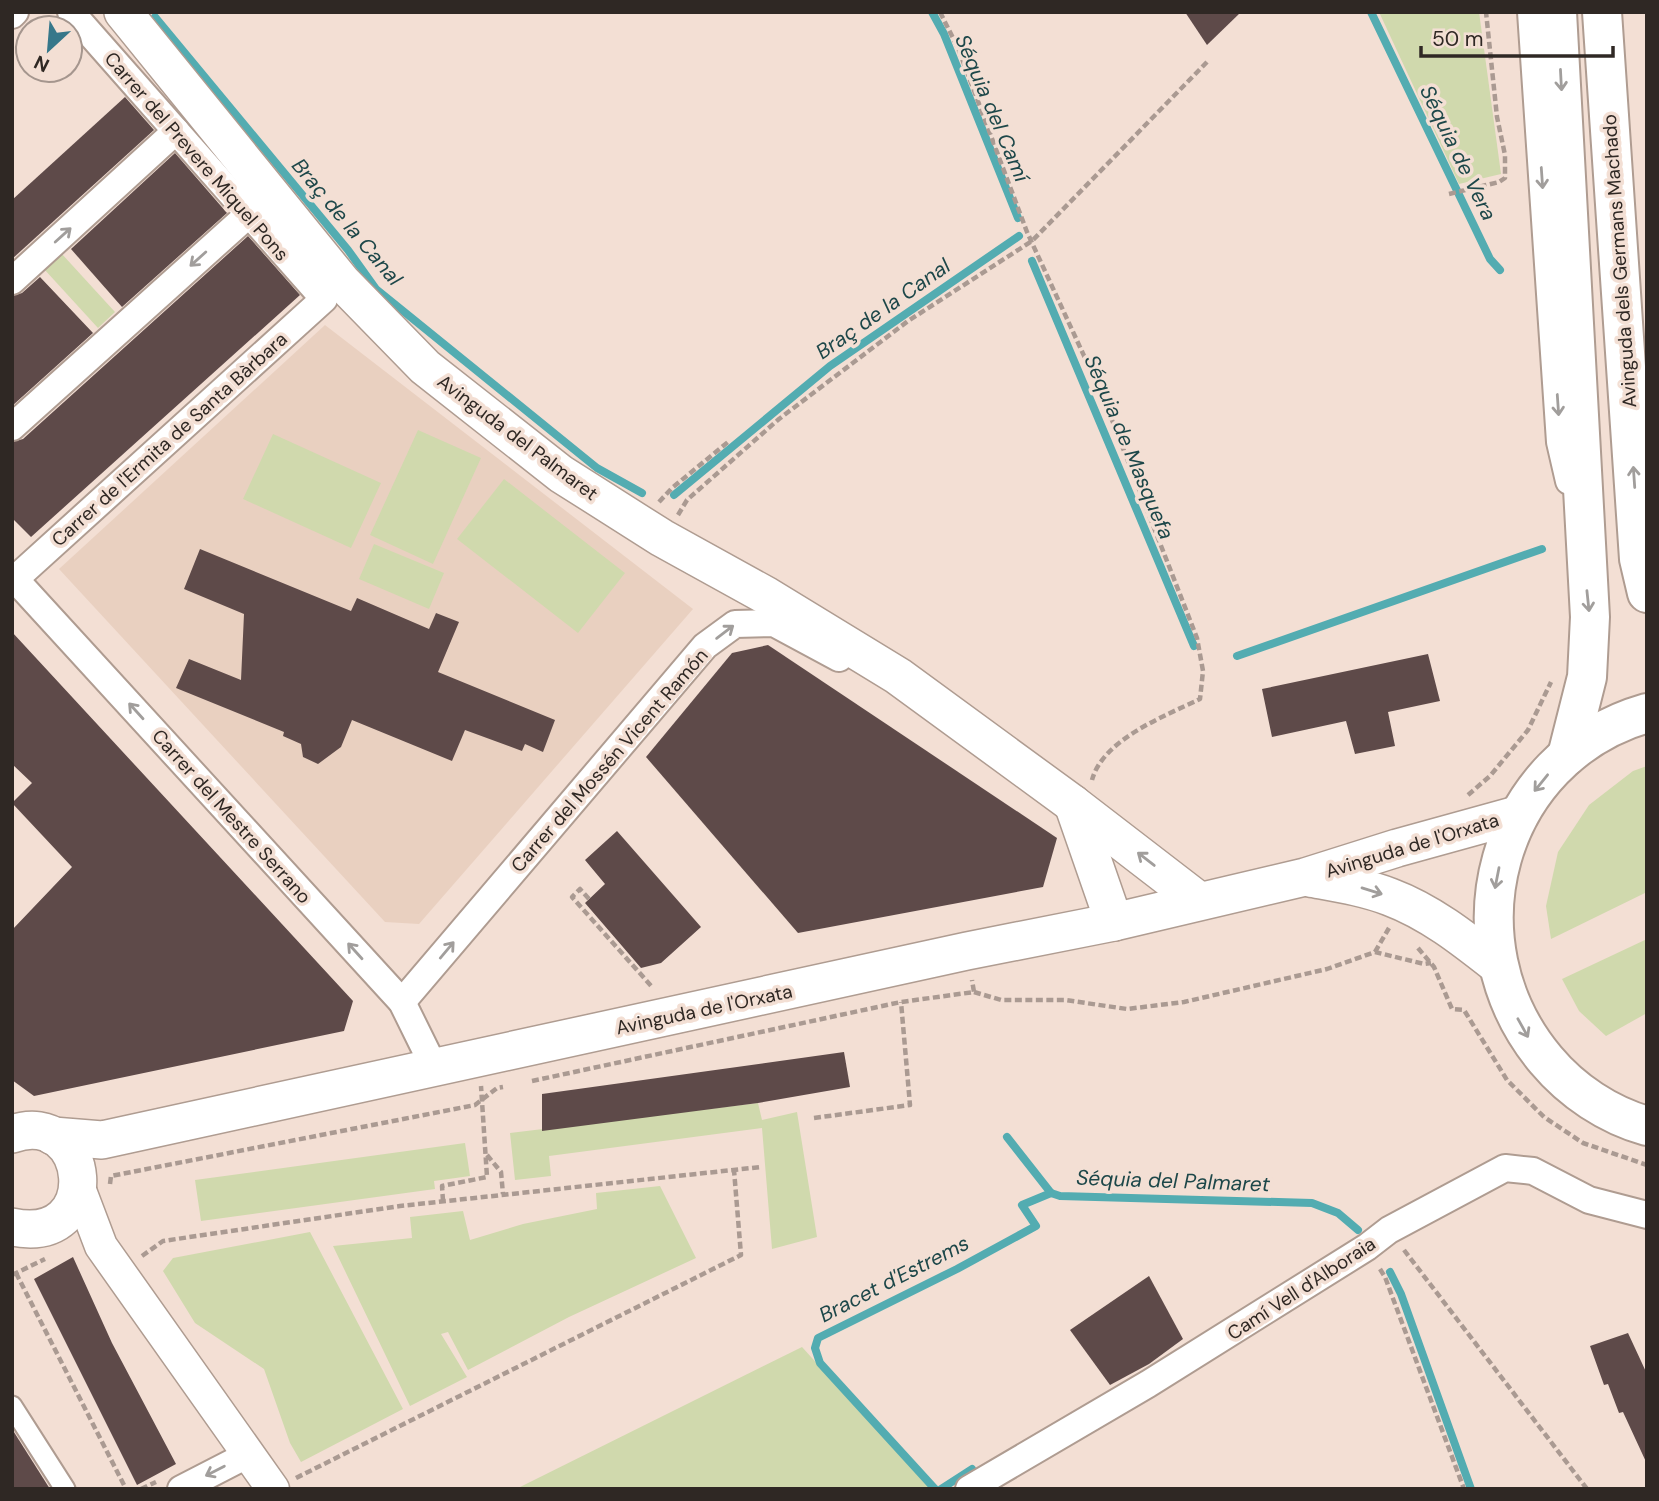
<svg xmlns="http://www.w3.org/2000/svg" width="1659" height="1501" font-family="'DM Sans',sans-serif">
<rect width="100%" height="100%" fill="#f3dfd4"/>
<polygon fill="#e9d0c0" points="325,325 693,609 419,924 385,922 59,569"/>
<g fill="#d0d9ad">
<polygon points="1379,12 1479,12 1501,174 1459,184"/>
<polygon points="61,253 115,312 98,328 44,269"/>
<polygon points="418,430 481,458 433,564 370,535"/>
<polygon points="273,434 381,483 351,548 243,499"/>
<polygon points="504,479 625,573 578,633 457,539"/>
<polygon points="374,544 444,573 429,609 359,579"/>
<polygon points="1647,766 1647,892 1551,939 1546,906 1558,852 1589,805 1633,771"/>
<polygon points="1647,939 1647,1013 1606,1036 1579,1011 1562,979"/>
<polygon points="758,1103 762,1120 797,1112 817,1237 772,1249 762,1128 549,1156 551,1176 515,1180 510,1133"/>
<polygon points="465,1143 470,1176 434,1181 435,1189 201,1221 195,1180"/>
<polygon points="660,1186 696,1258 569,1317 468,1370 448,1332 441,1334 467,1377 410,1406 333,1246 412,1238 410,1217 463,1211 470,1240 523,1224 597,1209 596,1193"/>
<polygon points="310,1232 403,1409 301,1462 290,1443 264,1369 195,1323 163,1271 173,1258"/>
<polygon points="802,1347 931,1489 516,1489"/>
</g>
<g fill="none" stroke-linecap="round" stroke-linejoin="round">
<g stroke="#53acb1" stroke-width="8">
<polyline points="932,12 944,34 1018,218"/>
<polyline points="1371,12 1490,259 1500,270"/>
<polyline points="155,17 348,250 376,289 597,468 642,493"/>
<polyline points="1032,261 1194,646"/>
<polyline points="674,495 830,366 1019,236"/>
<polyline points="1237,656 1542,549"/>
<polyline points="1007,1137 1051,1193 1060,1196 1312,1203 1338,1213 1358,1230"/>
<polyline points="1390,1272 1401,1294 1471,1489"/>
<polyline points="935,1489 820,1363 815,1348 818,1338 957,1269 1036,1226 1022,1205 1051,1193"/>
<polyline points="941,1489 972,1469"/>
</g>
</g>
<g fill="#5e4a49">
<polygon points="1185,12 1241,12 1207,45"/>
<polygon points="125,97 154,130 12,259 12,200"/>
<polygon points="175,153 227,213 122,307 71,249"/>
<polygon points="248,236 300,295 31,537 12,518 12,442 23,439"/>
<polygon points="40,277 93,333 12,406 12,296 22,293"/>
<polygon points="200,549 351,611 357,598 429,629 436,613 459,622 438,672 555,720 543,752 525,744 522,751 465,730 452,761 352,720 341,747 318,764 303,757 301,744 283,736 284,732 176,688 189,659 241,680 244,614 184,589"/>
<polygon points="12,632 353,1001 344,1031 34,1096 12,1080 12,930 72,867 12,803 32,783 12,764"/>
<polygon points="768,645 1057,838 1043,887 798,933 646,757 732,653"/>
<polygon points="1428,654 1440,701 1388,712 1395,746 1355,754 1346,721 1272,737 1262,689"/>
<polygon points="617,831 701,927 661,963 641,968 585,903 605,884 585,860"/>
<polygon points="844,1052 850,1087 758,1103 542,1131 542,1094"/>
<polygon points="73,1257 112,1343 176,1464 137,1485 34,1279"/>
<polygon points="1149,1276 1183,1339 1149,1364 1110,1385 1070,1330"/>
<polygon points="1628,1333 1647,1374 1647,1464 1623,1412 1619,1413 1608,1384 1604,1385 1590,1346"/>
<polygon points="12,1429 50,1489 12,1489"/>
</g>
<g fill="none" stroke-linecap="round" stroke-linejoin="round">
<defs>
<polyline id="pedestrian" points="12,1406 65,1489"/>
<g id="minor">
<polyline points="1531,12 1560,442 1569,481"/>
<polyline points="12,15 15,12"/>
<polyline points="12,281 176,131"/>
<polyline points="12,427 249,214"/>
<polyline points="12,576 402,1002 434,1067"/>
<polyline points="15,579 324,299 71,12"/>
<polyline points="402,1002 705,646 735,624 774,623 839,658"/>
<polyline points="181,1489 249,1454"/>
<polyline points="969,1489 1148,1384 1367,1247 1389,1230 1505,1168 1533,1171 1589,1200 1647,1215"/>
</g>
<polyline id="tertiary" points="79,1188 101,1246 273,1489"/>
<g id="secondary">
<polyline points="123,12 342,282 425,367 561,474 662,538 767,596 898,676 1073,804 1199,901"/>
<polyline points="1073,804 1114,922"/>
<path d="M 1310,878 C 1337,883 1364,887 1390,897 C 1430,912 1464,939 1497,965"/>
<path d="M 12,1134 C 92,1106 107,1247 12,1227"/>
<polyline points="53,1136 102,1140 967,951 1114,922 1305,877 1397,848 1520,814"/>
</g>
<g id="primary">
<polyline points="1557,12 1590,617 1587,677 1567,756"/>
<polyline points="1602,12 1639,559 1647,593"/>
<path d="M 1647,713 C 1495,757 1446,941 1546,1060 C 1572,1091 1608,1115 1647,1126"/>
</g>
</defs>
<use href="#pedestrian" stroke="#af9c91" stroke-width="23"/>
<use href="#minor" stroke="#af9c91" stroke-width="30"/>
<use href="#tertiary" stroke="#af9c91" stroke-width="35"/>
<use href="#secondary" stroke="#af9c91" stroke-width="40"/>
<use href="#primary" stroke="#af9c91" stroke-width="42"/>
<g stroke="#aa9a92" stroke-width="4.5" stroke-dasharray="7 3.5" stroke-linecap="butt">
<path d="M 940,12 L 958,48 L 1027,232 L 1103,397 L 1197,638 L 1203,671 L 1200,699 C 1165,716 1103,739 1092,780"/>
<polyline points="1449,194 1499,182 1505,178 1505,155 1497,117 1486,12"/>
<polyline points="659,502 672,488 728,442"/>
<polyline points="678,515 687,500 779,419 908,321 1032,241 1207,62"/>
<polyline points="1468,795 1490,776 1528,730 1551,682"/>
<polyline points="589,899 580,889 572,897 653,988"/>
<polyline points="1418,948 1434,967 1452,1009 1464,1010 1507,1080 1544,1117 1583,1143 1647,1165"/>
<polyline points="1375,952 1389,928"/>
<polyline points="974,992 1001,1000 1065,1000 1127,1009 1184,1002 1327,969 1375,952 1424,964 1431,963"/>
<polyline points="532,1081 901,1002 974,992 972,980"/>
<polyline points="814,1118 910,1105 901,1002"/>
<polyline points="487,1155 501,1172 503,1194"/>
<polyline points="110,1184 111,1176 475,1105 497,1088 503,1087"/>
<polyline points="443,1201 442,1186 487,1177 481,1086"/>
<polyline points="1404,1250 1587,1489"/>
<polyline points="142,1256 163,1241 400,1206 761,1167"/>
<polyline points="1380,1269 1385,1277 1464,1489"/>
<polyline points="16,1273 126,1489"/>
<polyline points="12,1275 45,1259"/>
<polyline points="296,1478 741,1255 734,1170"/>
<polyline points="141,1489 156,1482"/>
</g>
<use href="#pedestrian" stroke="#fff" stroke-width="19"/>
<use href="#minor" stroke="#fff" stroke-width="26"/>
<use href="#tertiary" stroke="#fff" stroke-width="32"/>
<use href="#secondary" stroke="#fff" stroke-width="37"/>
<use href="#primary" stroke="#fff" stroke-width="38"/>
</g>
<defs><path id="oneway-shaft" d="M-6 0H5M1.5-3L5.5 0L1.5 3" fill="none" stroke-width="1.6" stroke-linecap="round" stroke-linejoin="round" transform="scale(1.75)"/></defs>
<g stroke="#a19e9c">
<use href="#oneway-shaft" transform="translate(1561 80) rotate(87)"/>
<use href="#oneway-shaft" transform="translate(1542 178) rotate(86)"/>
<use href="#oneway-shaft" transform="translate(63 235) rotate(-42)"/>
<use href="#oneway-shaft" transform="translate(198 259) rotate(138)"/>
<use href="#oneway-shaft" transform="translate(1558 405) rotate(86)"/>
<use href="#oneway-shaft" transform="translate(1634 477) rotate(-94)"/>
<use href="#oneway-shaft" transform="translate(1588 601) rotate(84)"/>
<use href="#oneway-shaft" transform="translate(725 632) rotate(-37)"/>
<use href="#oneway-shaft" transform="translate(136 711) rotate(-132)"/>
<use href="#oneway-shaft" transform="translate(1541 783) rotate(129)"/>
<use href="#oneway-shaft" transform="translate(1146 859) rotate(-142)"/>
<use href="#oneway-shaft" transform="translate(1497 878) rotate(101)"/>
<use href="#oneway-shaft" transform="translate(1372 891) rotate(17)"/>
<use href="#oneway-shaft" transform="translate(447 950) rotate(-50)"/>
<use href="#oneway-shaft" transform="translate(355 951) rotate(-132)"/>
<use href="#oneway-shaft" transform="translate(1523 1028) rotate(61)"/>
<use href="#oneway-shaft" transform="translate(215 1471) rotate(153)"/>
</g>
<g text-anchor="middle" stroke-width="7" stroke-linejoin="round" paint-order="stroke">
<g font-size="19" fill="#2f2824" stroke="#f3dfd4">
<text transform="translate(197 156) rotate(49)" y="7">Carrer del Prevere Miquel Pons</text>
<text transform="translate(1619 261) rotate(-94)" y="7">Avinguda dels Germans Machado</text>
<text transform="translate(518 437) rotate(37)" y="7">Avinguda del Palmaret</text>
<text transform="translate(169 439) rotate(-42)" y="7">Carrer de l'Ermita de Santa Bàrbara</text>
<text transform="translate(609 760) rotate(-49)" y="7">Carrer del Mossén Vicent Ramón</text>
<text transform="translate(232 816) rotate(48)" y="7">Carrer del Mestre Serrano</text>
<text transform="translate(1412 845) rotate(-17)" y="7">Avinguda de l'Orxata</text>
<text transform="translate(704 1009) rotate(-12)" y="7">Avinguda de l'Orxata</text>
<text transform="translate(1301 1288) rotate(-33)" y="7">Camí Vell d'Alboraia</text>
</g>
<g font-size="21" font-style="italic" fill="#1d4749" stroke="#f3dfd4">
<text transform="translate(992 108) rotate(67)" y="7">Séquia del Camí</text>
<text transform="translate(1458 153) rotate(64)" y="7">Séquia de Vera</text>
<text transform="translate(347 222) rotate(50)" y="7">Braç de la Canal</text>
<text transform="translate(883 309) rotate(-35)" y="7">Braç de la Canal</text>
<text transform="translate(1129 447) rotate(67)" y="7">Séquia de Masquefa</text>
<text transform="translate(1173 1181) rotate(2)" y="7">Séquia del Palmaret</text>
<text transform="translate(894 1279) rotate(-27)" y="7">Bracet d'Estrems</text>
</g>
</g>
<rect width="1659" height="1501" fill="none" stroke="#2f2824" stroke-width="28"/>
<g transform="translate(49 49) rotate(206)"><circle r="33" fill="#f3dfd4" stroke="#a5968e" stroke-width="2"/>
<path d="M0-5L12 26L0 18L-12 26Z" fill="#36778a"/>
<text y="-10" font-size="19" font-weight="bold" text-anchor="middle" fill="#2f2824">N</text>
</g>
<path d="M1421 46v10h192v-10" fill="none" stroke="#2f2824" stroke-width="3.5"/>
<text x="1432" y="46" font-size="21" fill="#2f2824" stroke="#f3dfd4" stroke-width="5" paint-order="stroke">50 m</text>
</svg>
